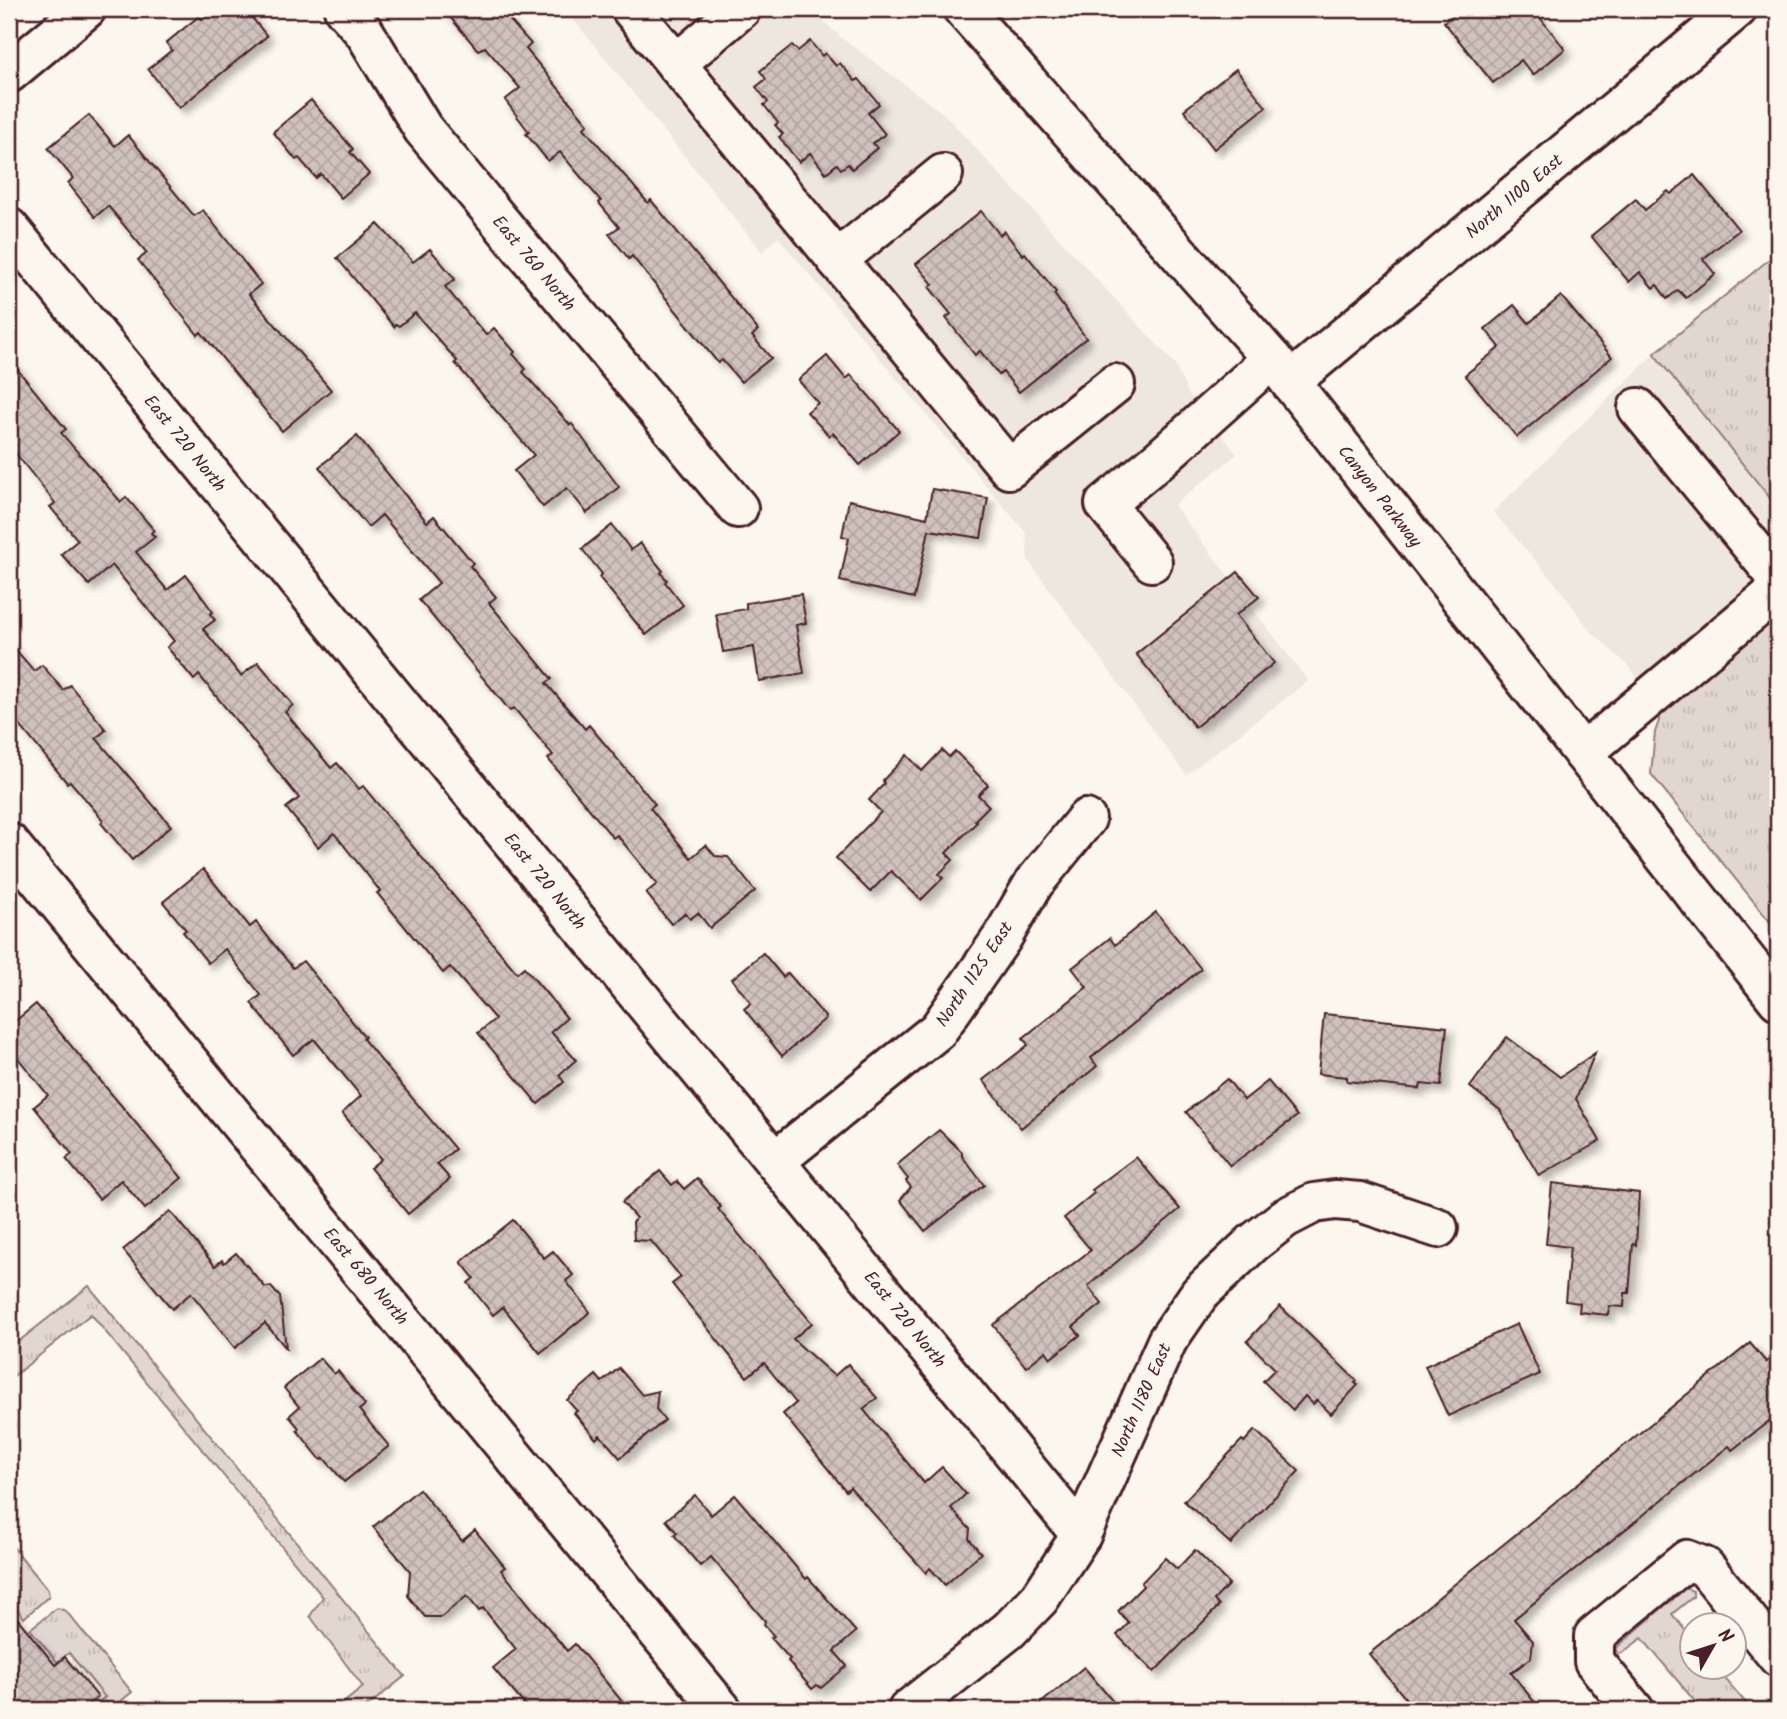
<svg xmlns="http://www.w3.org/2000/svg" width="1787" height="1719" font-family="Kalam,sans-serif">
<defs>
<pattern id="grass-tufts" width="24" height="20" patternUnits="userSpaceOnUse" patternTransform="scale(1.75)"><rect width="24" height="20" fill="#e2d7d0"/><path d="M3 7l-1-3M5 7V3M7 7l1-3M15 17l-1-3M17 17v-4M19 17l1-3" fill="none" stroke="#c3b8b3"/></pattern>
<pattern id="building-cross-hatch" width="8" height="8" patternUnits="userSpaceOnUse" patternTransform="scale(1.75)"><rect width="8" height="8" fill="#cfc2bc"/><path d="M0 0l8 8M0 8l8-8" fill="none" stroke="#b3a6a2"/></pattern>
<filter id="shadow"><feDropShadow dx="6" dy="6" stdDeviation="3.5" flood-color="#0004"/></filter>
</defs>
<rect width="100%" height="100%" fill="#fbf7ec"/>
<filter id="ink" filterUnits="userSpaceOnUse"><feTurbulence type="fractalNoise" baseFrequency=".0143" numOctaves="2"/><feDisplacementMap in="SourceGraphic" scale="14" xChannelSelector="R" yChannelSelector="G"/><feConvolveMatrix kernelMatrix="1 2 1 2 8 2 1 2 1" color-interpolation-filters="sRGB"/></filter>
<g filter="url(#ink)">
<g fill="#eee7de">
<polygon points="565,9 810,9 842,38 944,114 1174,363 1189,395 1237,454 1174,505 1308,681 1186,775 1028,560 1026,533 778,237 762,252"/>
<polygon points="1654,354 1778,508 1778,614 1663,710 1627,665 1588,628 1557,585 1493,512"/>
</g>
<g fill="url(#grass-tufts)" stroke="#967b7e" stroke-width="2">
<polygon points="1778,252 1778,508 1654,354"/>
<polygon points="1778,614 1778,932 1651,774 1655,732 1663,710"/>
<polygon points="89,1286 405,1676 363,1710 335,1710 363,1687 310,1616 323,1597 91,1314 9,1380 9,1349"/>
<polygon points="9,1542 48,1590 49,1596 24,1618 9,1598"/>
<polygon points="1685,1588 1693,1591 1693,1597 1672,1614 1692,1639 1692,1666 1715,1667 1752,1710 1702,1710 1642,1638 1622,1653 1619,1654 1615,1649"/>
<polygon points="57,1608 66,1611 132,1692 110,1710 89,1710 105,1697 69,1653 57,1662 30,1629"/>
</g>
<g fill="url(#building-cross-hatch)" stroke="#4a1f2b" stroke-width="2" filter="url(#shadow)">
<polygon points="215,9 245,9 267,36 179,108 148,69 172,50 166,43 199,16 202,19"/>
<polygon points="443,9 500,9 531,44 526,49 588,124 584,128 648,203 651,200 758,330 752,336 771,358 741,382 722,360 718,363 632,256 629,259 609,234 619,227 599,203 601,201 560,152 548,161 526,134 529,132 505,100 520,88 485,47 478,50"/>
<polygon points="1461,9 1533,9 1565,49 1533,75 1521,60 1493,83 1444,22"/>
<polygon points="810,41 822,56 825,53 836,66 840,63 855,81 859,79 879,104 868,113 885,134 873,143 877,148 852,169 848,164 841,169 837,164 826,173 810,153 799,162 779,137 783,134 775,125 778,123 764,105 768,102 756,87 766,79 760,71 792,45 798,51"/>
<polygon points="1236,69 1266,107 1214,149 1184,110"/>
<polygon points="311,100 353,149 350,152 369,174 341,198 321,174 316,178 299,158 296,160 273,132"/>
<polygon points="89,115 115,146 128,135 194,216 203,210 261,284 249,294 331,390 282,431 201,332 198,335 138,260 147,253 108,206 95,217 68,183 73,178 48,148"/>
<polygon points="1694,175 1739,230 1703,259 1715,274 1686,298 1678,290 1667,299 1657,285 1653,288 1640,272 1629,282 1591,236 1636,199 1645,210 1668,191 1671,194"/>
<polygon points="981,211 1000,235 1004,231 1023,255 1025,253 1056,292 1054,294 1086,338 1019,392 1003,372 999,375 980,351 975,355 946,318 951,314 929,287 933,284 916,264"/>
<polygon points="378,224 413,262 430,249 455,279 445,287 486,335 494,328 515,352 513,354 526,369 523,372 570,425 572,424 619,487 587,513 567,488 543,507 514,471 534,455 455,363 457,361 415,313 399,326 396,324 394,327 337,258"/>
<polygon points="1561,296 1612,357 1517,437 1465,375 1500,347 1485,329 1514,305 1529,323"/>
<polygon points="827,356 846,379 851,375 899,431 860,465 833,433 829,436 807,412 818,403 798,380"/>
<polygon points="9,359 66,429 61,433 121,502 126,497 154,530 151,533 155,537 136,552 167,590 186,575 213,612 210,614 215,620 203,629 241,676 258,662 293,705 285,712 331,768 337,763 359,789 363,786 517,973 524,967 567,1018 551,1032 576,1060 559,1075 564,1082 538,1104 478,1033 495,1019 450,967 443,973 377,893 380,891 334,833 318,847 286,808 299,798 199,675 194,680 167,647 174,641 112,565 89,585 61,554 78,540 50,507 55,503 9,445"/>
<polygon points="357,436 427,522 434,516 473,563 470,566 496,597 489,603 552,679 546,683 585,729 589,725 655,804 650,808 691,858 706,845 715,856 728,857 755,891 710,928 698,913 690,919 685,913 671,924 646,893 657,884 617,835 613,838 548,759 553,755 514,708 510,711 419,600 439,583 382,515 368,527 319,467"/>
<polygon points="932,489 988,498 981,538 929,530 914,598 840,581 849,538 842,536 849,500 927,518"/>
<polygon points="612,525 631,550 640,543 663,571 661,573 667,580 665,582 683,605 646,635 599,577 602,574 582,549"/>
<polygon points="1238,572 1259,597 1236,615 1274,663 1195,727 1136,654"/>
<polygon points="801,594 806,623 796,625 804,673 759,681 754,647 723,652 716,614 746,609 746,603"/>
<polygon points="9,642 34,671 42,665 63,690 70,685 106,730 96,738 171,826 132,860 101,823 103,820 70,781 67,783 9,712"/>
<polygon points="942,750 949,757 955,751 988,785 978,795 989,806 975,820 977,822 946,853 953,860 939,874 943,878 921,900 891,871 870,892 836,858 881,812 869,800 884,784 883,780 907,755 922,771"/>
<polygon points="203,869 250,927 256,922 293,968 303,961 365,1037 363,1039 455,1149 437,1164 450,1179 408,1214 370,1168 381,1159 342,1113 361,1096 314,1039 293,1055 251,1003 261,995 225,949 208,963 183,932 186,930 163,902"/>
<polygon points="1156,912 1201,969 1091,1058 1097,1066 1021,1128 983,1080 1028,1045 1023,1038 1087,987 1072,968 1110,938 1115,945"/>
<polygon points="763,953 783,977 788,973 826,1018 782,1056 744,1009 751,1003 732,979"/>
<polygon points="36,1004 182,1178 145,1209 121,1180 99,1199 66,1159 72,1154 34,1107 48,1095 9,1047 9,1026"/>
<polygon points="1324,1014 1447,1027 1441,1086 1421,1084 1420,1089 1347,1081 1347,1077 1318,1074"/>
<polygon points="1507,1037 1560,1077 1595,1053 1576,1099 1600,1141 1539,1176 1500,1110 1470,1087"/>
<polygon points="1227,1079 1244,1100 1268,1081 1297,1116 1230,1166 1186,1112"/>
<polygon points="939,1130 962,1152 962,1156 984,1185 925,1231 900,1200 911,1187 906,1181 908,1179 897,1165"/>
<polygon points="1136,1157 1180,1209 1088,1286 1102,1304 1073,1327 1080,1335 1051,1358 1046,1351 1026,1367 993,1325 1091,1250 1064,1218 1094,1193 1092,1190"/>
<polygon points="660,1171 672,1185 677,1181 684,1189 697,1178 721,1207 718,1209 812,1323 793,1339 834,1376 848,1364 877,1398 863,1409 924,1483 942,1467 966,1494 951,1508 970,1529 969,1539 981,1553 945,1585 930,1568 926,1573 850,1487 846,1491 783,1414 796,1403 764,1363 747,1377 672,1284 681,1277 651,1241 634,1240 633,1222 636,1218 622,1202"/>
<polygon points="1552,1183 1639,1193 1636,1245 1633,1244 1629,1293 1625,1293 1624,1307 1609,1306 1608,1315 1579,1312 1580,1303 1565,1301 1570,1247 1546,1244"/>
<polygon points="170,1211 215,1266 222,1260 224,1263 236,1253 265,1287 271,1287 280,1297 286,1348 265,1323 235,1348 191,1293 172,1309 123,1250"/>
<polygon points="513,1220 544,1258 553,1251 573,1275 566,1281 590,1312 540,1353 503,1307 493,1315 468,1283 474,1278 461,1262"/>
<polygon points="1280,1306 1357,1381 1355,1383 1358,1385 1331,1414 1317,1400 1313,1404 1305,1396 1293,1410 1263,1381 1275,1369 1247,1341"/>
<polygon points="1517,1324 1540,1374 1448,1416 1425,1366"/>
<polygon points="1750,1343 1766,1362 1778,1352 1778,1414 1732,1450 1729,1446 1514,1619 1533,1641 1531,1658 1511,1673 1541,1710 1415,1710 1369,1654"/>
<polygon points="320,1358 334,1374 338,1371 365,1405 359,1410 389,1446 344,1482 324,1458 321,1460 297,1430 299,1428 289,1416 299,1407 284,1388"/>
<polygon points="619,1368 642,1395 658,1391 656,1409 665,1420 620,1458 600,1435 596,1439 574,1413 577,1411 567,1400 596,1375 602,1382"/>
<polygon points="1255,1430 1299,1471 1231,1544 1184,1501 1242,1440 1244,1442"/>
<polygon points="419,1489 462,1541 475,1530 505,1567 501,1570 567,1651 575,1644 629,1710 529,1710 493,1668 516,1649 483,1608 479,1611 467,1596 441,1617 425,1617 408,1596 410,1571 373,1527"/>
<polygon points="695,1495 711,1515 735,1495 806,1579 808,1577 856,1632 834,1651 847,1666 821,1688 817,1685 812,1689 788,1661 790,1659 771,1638 774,1636 764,1625 765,1621 711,1557 700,1566 674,1535 677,1533 666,1520"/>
<polygon points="1195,1550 1229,1584 1214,1600 1219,1606 1154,1672 1117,1635 1129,1623 1118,1611 1143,1586 1141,1583 1165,1558 1177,1569"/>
<polygon points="9,1608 55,1665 65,1657 98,1697 82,1710 9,1710"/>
<polygon points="1084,1667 1120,1710 1033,1710"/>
</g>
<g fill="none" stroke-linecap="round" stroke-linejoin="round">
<defs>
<g id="minor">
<polyline points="344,9 365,33 423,129 738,508"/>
<polyline points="631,9 1009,469 1115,384"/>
<polyline points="676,64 741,9"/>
<polyline points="9,73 86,9"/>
<polyline points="9,228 1081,1535"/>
<polyline points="837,260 943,174"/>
<polyline points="1290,382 1737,9"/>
<polyline points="1638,408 1778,578"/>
<polyline points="1152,562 1105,504 1161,458 1272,359"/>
<polyline points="1583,753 1778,590"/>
<polyline points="9,843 722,1710"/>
<polyline points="775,1161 938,1030 1002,938 1034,883 1086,819"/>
<polyline points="908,1710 1009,1630 1040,1598 1081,1535 1167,1341 1200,1293 1253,1243 1285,1218 1314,1203 1335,1200 1360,1202 1438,1228"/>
<polyline points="1634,1710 1594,1661 1594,1636 1687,1560 1705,1567 1778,1657"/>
</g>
<polyline id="highway" points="963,9 1272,359 1778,1000"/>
</defs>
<use href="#minor" stroke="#4a1f2b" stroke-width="44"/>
<use href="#highway" stroke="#4a1f2b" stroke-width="44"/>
<use href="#minor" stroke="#fbf7ec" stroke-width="38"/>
<use href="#highway" stroke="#fbf7ec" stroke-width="38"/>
</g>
</g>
<g text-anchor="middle" stroke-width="6" stroke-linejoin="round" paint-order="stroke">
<g font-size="18" fill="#4a1f2b" stroke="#fbf7ec">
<text transform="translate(1514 196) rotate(-40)" y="6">North 1100 East</text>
<text transform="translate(534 263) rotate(50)" y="6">East 760 North</text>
<text transform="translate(185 443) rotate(51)" y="6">East 720 North</text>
<text transform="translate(1380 496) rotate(52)" y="6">Canyon Parkway</text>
<text transform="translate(545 881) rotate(51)" y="6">East 720 North</text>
<text transform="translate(974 974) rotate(-56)" y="6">North 1125 East</text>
<text transform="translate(366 1276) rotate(50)" y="6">East 680 North</text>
<text transform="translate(905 1319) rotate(51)" y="6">East 720 North</text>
<text transform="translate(1141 1400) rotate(-66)" y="6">North 1180 East</text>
</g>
</g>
<rect width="1787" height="1719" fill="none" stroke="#fbf7ec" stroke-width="35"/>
<rect x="18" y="18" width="1752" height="1684" fill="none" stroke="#4a1f2b" stroke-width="2.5" filter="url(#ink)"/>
<g transform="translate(1713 1646) rotate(51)"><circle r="33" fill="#fbf7ec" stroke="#b4a19f" stroke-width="2"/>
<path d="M0-5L12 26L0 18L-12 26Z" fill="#4a1f2b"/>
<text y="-10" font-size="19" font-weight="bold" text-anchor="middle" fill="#4a1f2b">N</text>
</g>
</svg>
